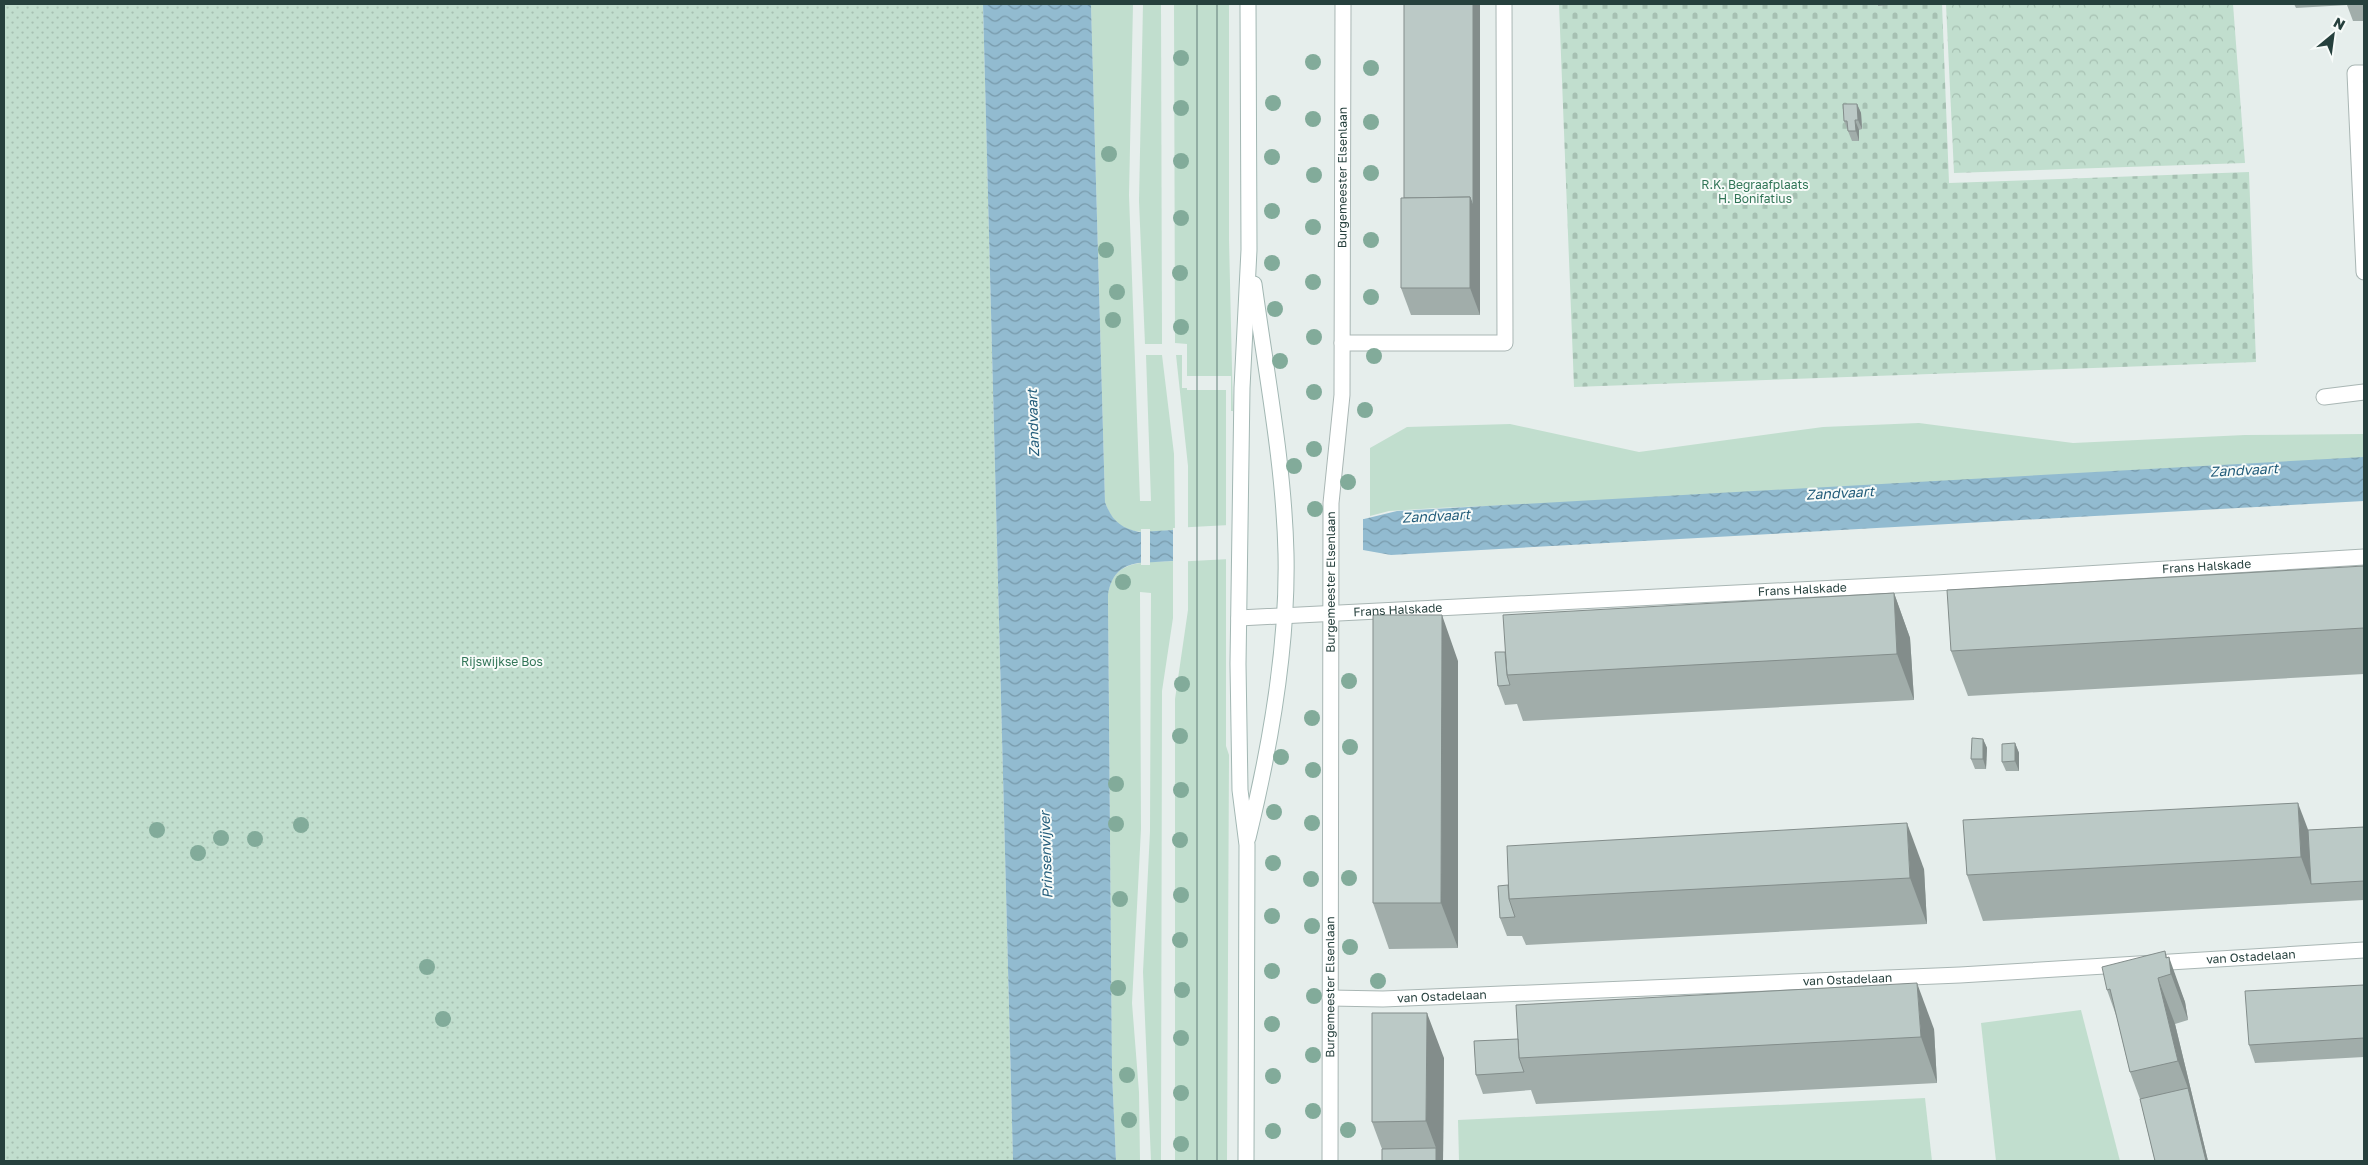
<svg xmlns="http://www.w3.org/2000/svg" width="2368" height="1165" font-family="'Golos Text',sans-serif">
<defs>
<pattern id="forest-crowns" width="20" height="18" patternUnits="userSpaceOnUse" patternTransform="scale(1.25)"><rect width="20" height="18" fill="#c1dece"/><path d="M2 6a3 3 0 1 1 6 0M12 15a3 3 0 1 1 6 0" fill="none" stroke="#a6c0b2"/></pattern>
<pattern id="cemetery-stones" width="16" height="16" patternUnits="userSpaceOnUse" patternTransform="scale(1.25)"><rect width="16" height="16" fill="#c1dece"/><path d="M2 7V4a2 2 0 0 1 4 0v3zM10 15v-3a2 2 0 0 1 4 0v3z" fill="#a6c0b2"/></pattern>
<pattern id="park-dots" width="8" height="8" patternUnits="userSpaceOnUse" patternTransform="scale(1.25)"><rect width="8" height="8" fill="#c1dece"/><path d="M2 2h.1M6 6h.1" fill="none" stroke="#a6c0b2" stroke-width="1.8" stroke-linecap="round"/></pattern>
<pattern id="water-waves" width="16" height="10" patternUnits="userSpaceOnUse" patternTransform="scale(1.25)"><rect width="16" height="10" fill="#92bbd0"/><path d="M0 5q4-4 8 0t8 0" fill="none" stroke="#79a"/></pattern>
</defs>
<rect width="100%" height="100%" fill="#e6eeec"/>
<g fill="#c1dece">
<path d="M 1091,4 L 1133,4 L 1129,195 L 1140,501 L 1151,501 L 1146,355 L 1162,355 L 1174,454 L 1175,530 C 1144,532 1118,539 1105,502 Z"/>
<polygon points="1143,4 1161,4 1162,344 1145,344 1139,201"/>
<polygon points="1174,4 1229,4 1229,240 1233,411 1231,411 1231,376 1187,376 1187,344 1175,343"/>
<polygon points="1176,355 1182,355 1182,388 1187,388 1187,390 1226,390 1226,746 1229,755 1227,1161 1175,1161 1175,699 1188,610 1188,466"/>
<polygon points="1919,423 2073,443 2245,435 2364,434 2364,459 1786,494 1437,508 1389,511 1370,516 1370,448 1407,427 1510,424 1639,452 1823,427"/>
<path d="M 1173,561 L 1173,618 L 1162,691 L 1161,1161 L 1151,1161 L 1143,972 L 1150,831 L 1151,593 L 1140,592 L 1141,829 L 1132,1003 L 1139,1092 L 1140,1161 L 1116,1161 L 1112,1072 L 1108,595 C 1113,558 1144,563 1173,561 Z"/>
<polygon points="2081,1010 2120,1161 1996,1161 1981,1023"/>
<polygon points="1925,1098 1932,1161 1459,1161 1458,1120"/>
</g>
<polygon fill="url(#forest-crowns)" points="1946,4 2233,4 2245,163 1954,173"/>
<polygon fill="url(#cemetery-stones)" points="1559,4 1942,4 1949,183 2249,172 2256,362 1574,387"/>
<polygon fill="url(#park-dots)" points="4,4 983,4 1013,1161 4,1161"/>
<path fill="url(#water-waves)" d="M 983,4 L 1091,4 L 1105,502 C 1112,521 1121,528 1139,532 L 1364,519 L 1397,511 L 2364,457 L 2364,501 L 1391,555 L 1363,550 L 1138,563 C 1120,566 1111,576 1108,595 L 1112,1072 L 1116,1161 L 1013,1161 Z"/>
<g fill="#e6eeec">
<polygon points="1363,518 1363,552 1173,562 1173,528"/>
<rect x="1141" y="529" width="9" height="36"/>
</g>
<g fill="none" stroke-linecap="round" stroke-linejoin="round">
<defs>
<polyline id="service" points="1342,343 1505,343 1504,4"/>
<g id="minor">
<polyline points="2364,73 2355,73 2364,272"/>
<polyline points="2324,397 2364,392"/>
<path id="s1" d="M 1239,618 L 1936,583 L 2364,557"/>
<path id="s2" d="M 1330,998 L 1383,999 L 1960,975 L 2364,950"/>
<path id="s3" d="M 1330,1161 L 1331,503 L 1342,395 L 1343,4"/>
</g>
<g id="secondary">
<path d="M 1248,838 C 1270,748 1288,648 1286,554 C 1284,464 1266,373 1254,284"/>
<polyline points="1246,1161 1247,845 1240,790 1238,664 1242,388 1249,250 1248,4"/>
</g>
</defs>
<use href="#service" stroke="#a9b6b4" stroke-width="17"/>
<use href="#minor" stroke="#a9b6b4" stroke-width="17"/>
<use href="#secondary" stroke="#a2b7b3" stroke-width="17"/>
<use href="#service" stroke="#fff" stroke-width="15"/>
<use href="#minor" stroke="#fff" stroke-width="15"/>
<use href="#secondary" stroke="#fff" stroke-width="15"/>
<g stroke="#607b78" stroke-width="1">
<polyline points="1197,4 1197,1161"/>
<polyline points="1217,1161 1217,4"/>
</g>
</g>
<g fill="#82ab9a">
<circle cx="1181" cy="58" r="8"/>
<circle cx="1313" cy="62" r="8"/>
<circle cx="1371" cy="68" r="8"/>
<circle cx="1273" cy="103" r="8"/>
<circle cx="1181" cy="108" r="8"/>
<circle cx="1313" cy="119" r="8"/>
<circle cx="1371" cy="122" r="8"/>
<circle cx="1109" cy="154" r="8"/>
<circle cx="1272" cy="157" r="8"/>
<circle cx="1181" cy="161" r="8"/>
<circle cx="1371" cy="173" r="8"/>
<circle cx="1314" cy="175" r="8"/>
<circle cx="1272" cy="211" r="8"/>
<circle cx="1181" cy="218" r="8"/>
<circle cx="1313" cy="227" r="8"/>
<circle cx="1371" cy="240" r="8"/>
<circle cx="1106" cy="250" r="8"/>
<circle cx="1272" cy="263" r="8"/>
<circle cx="1180" cy="273" r="8"/>
<circle cx="1313" cy="282" r="8"/>
<circle cx="1117" cy="292" r="8"/>
<circle cx="1371" cy="297" r="8"/>
<circle cx="1275" cy="309" r="8"/>
<circle cx="1113" cy="320" r="8"/>
<circle cx="1181" cy="327" r="8"/>
<circle cx="1314" cy="337" r="8"/>
<circle cx="1374" cy="356" r="8"/>
<circle cx="1280" cy="361" r="8"/>
<circle cx="1314" cy="392" r="8"/>
<circle cx="1365" cy="410" r="8"/>
<circle cx="1314" cy="449" r="8"/>
<circle cx="1294" cy="466" r="8"/>
<circle cx="1348" cy="482" r="8"/>
<circle cx="1315" cy="509" r="8"/>
<circle cx="1123" cy="582" r="8"/>
<circle cx="1349" cy="681" r="8"/>
<circle cx="1182" cy="684" r="8"/>
<circle cx="1312" cy="718" r="8"/>
<circle cx="1180" cy="736" r="8"/>
<circle cx="1350" cy="747" r="8"/>
<circle cx="1281" cy="757" r="8"/>
<circle cx="1313" cy="770" r="8"/>
<circle cx="1116" cy="784" r="8"/>
<circle cx="1181" cy="790" r="8"/>
<circle cx="1274" cy="812" r="8"/>
<circle cx="1312" cy="823" r="8"/>
<circle cx="1116" cy="824" r="8"/>
<circle cx="301" cy="825" r="8"/>
<circle cx="157" cy="830" r="8"/>
<circle cx="221" cy="838" r="8"/>
<circle cx="255" cy="839" r="8"/>
<circle cx="1180" cy="840" r="8"/>
<circle cx="198" cy="853" r="8"/>
<circle cx="1273" cy="863" r="8"/>
<circle cx="1349" cy="878" r="8"/>
<circle cx="1311" cy="879" r="8"/>
<circle cx="1181" cy="895" r="8"/>
<circle cx="1120" cy="899" r="8"/>
<circle cx="1272" cy="916" r="8"/>
<circle cx="1312" cy="926" r="8"/>
<circle cx="1180" cy="940" r="8"/>
<circle cx="1350" cy="947" r="8"/>
<circle cx="427" cy="967" r="8"/>
<circle cx="1272" cy="971" r="8"/>
<circle cx="1378" cy="981" r="8"/>
<circle cx="1118" cy="988" r="8"/>
<circle cx="1182" cy="990" r="8"/>
<circle cx="1314" cy="996" r="8"/>
<circle cx="443" cy="1019" r="8"/>
<circle cx="1272" cy="1024" r="8"/>
<circle cx="1181" cy="1038" r="8"/>
<circle cx="1313" cy="1055" r="8"/>
<circle cx="1127" cy="1075" r="8"/>
<circle cx="1273" cy="1076" r="8"/>
<circle cx="1181" cy="1093" r="8"/>
<circle cx="1313" cy="1111" r="8"/>
<circle cx="1129" cy="1120" r="8"/>
<circle cx="1348" cy="1130" r="8"/>
<circle cx="1273" cy="1131" r="8"/>
<circle cx="1181" cy="1144" r="8"/>
</g>
<g fill="#a1adaa">
<polygon points="1480,4 1480,315 1411,315 1401,288"/>
<polygon points="1878,4 1899,4 1878,6"/>
<polygon points="2294,4 2364,4 2364,21 2353,21 2347,5 2296,8"/>
<polygon points="1857,104 1861,113 1862,129 1859,130 1859,141 1852,141 1844,121"/>
<polygon points="2364,566 2364,674 1968,696 1951,651"/>
<polygon points="1894,593 1910,638 1914,700 1523,721 1517,704 1505,705 1498,686 1505,652"/>
<polygon points="1458,661 1458,948 1389,949 1373,903"/>
<polygon points="1983,739 1987,748 1986,769 1975,769 1971,759"/>
<polygon points="2015,743 2019,753 2019,771 2006,771 2002,762"/>
<polygon points="2364,827 2364,900 1983,921 1967,875 2308,830"/>
<polygon points="1924,869 1927,924 1526,945 1522,936 1507,936 1500,918 1498,886"/>
<polygon points="2167,957 2185,1002 2188,1020 2175,1024 2208,1161 2155,1161 2140,1099 2130,1072 2117,1018 2107,990"/>
<polygon points="2364,985 2364,1057 2255,1063 2249,1045"/>
<polygon points="1934,1029 1937,1083 1536,1104 1531,1090 1483,1094 1476,1075 1474,1041"/>
<polygon points="1444,1058 1443,1161 1382,1149 1372,1122"/>
</g>
<g fill="#838d8b">
<polygon points="1473,4 1480,4 1480,315 1470,288 1470,197"/>
<polygon points="1857,104 1861,113 1862,129 1858,120"/>
<polygon points="1855,120 1859,130 1859,141 1856,131"/>
<polygon points="1894,593 1910,638 1914,700 1897,654"/>
<polygon points="1442,615 1458,661 1458,948 1441,903"/>
<polygon points="1983,739 1987,748 1986,769 1983,759"/>
<polygon points="2015,743 2019,753 2019,771 2015,761"/>
<polygon points="2298,803 2315,848 2311,884 2301,857"/>
<polygon points="1907,823 1924,869 1927,924 1910,878"/>
<polygon points="2165,951 2169,962 2169,957 2185,1002 2188,1020 2171,974"/>
<polygon points="2158,978 2175,1024 2208,1161 2206,1161 2188,1088 2178,1061"/>
<polygon points="1917,983 1934,1029 1937,1083 1921,1037"/>
<polygon points="1427,1013 1444,1058 1443,1161 1436,1161 1436,1148 1426,1121"/>
</g>
<g fill="#bbc9c6" stroke="#838d8b">
<polygon points="1404,4 1473,4 1473,206 1470,197 1404,198"/>
<polygon points="1843,104 1857,104 1858,120 1855,120 1856,131 1848,131 1847,121 1844,121"/>
<polygon points="1470,197 1470,288 1401,288 1401,198"/>
<polygon points="2364,566 2364,628 1951,651 1947,590"/>
<polygon points="1894,593 1897,654 1507,675 1503,615"/>
<polygon points="1373,615 1442,615 1441,903 1373,903"/>
<polygon points="1495,652 1505,652 1507,675 1510,685 1498,686"/>
<polygon points="1972,738 1983,739 1983,759 1971,759"/>
<polygon points="2015,743 2015,761 2002,762 2002,744"/>
<polygon points="2298,803 2301,857 1967,875 1963,820"/>
<polygon points="1907,823 1910,878 1509,899 1507,846"/>
<polygon points="2364,827 2364,881 2311,884 2308,830"/>
<polygon points="1508,885 1509,899 1515,917 1500,918 1498,886"/>
<polygon points="2165,951 2166,958 2169,957 2171,974 2158,978 2178,1061 2130,1072 2110,989 2107,990 2102,967"/>
<polygon points="1917,983 1921,1037 1519,1058 1516,1005"/>
<polygon points="2364,985 2364,1038 2249,1045 2245,991"/>
<polygon points="1372,1013 1427,1013 1426,1121 1372,1122"/>
<polygon points="1518,1039 1519,1058 1524,1072 1476,1075 1474,1041"/>
<polygon points="2188,1088 2206,1161 2155,1161 2140,1099"/>
<polygon points="1436,1148 1436,1161 1382,1161 1382,1149"/>
</g>
<g text-anchor="middle" stroke-width="4" stroke-linejoin="round" paint-order="stroke">
<g font-size="12" fill="#26403d" stroke="#f7fbf9">
<text dy="4" stroke="none"><textPath href="#s3" startOffset="984">Burgemeester Elsenlaan</textPath></text>
<text dy="4" stroke="none"><textPath href="#s1" startOffset="969">Frans Halskade</textPath></text>
<text dy="4" stroke="none"><textPath href="#s3" startOffset="579">Burgemeester Elsenlaan</textPath></text>
<text dy="4" stroke="none"><textPath href="#s1" startOffset="564">Frans Halskade</textPath></text>
<text dy="4" stroke="none"><textPath href="#s1" startOffset="159">Frans Halskade</textPath></text>
<text dy="4" stroke="none"><textPath href="#s2" startOffset="922">van Ostadelaan</textPath></text>
<text dy="4" stroke="none"><textPath href="#s2" startOffset="518">van Ostadelaan</textPath></text>
<text dy="4" stroke="none"><textPath href="#s3" startOffset="174">Burgemeester Elsenlaan</textPath></text>
<text dy="4" stroke="none"><textPath href="#s2" startOffset="112">van Ostadelaan</textPath></text>
</g>
<g font-size="12" fill="#317557" stroke="#f7fbf9">
<text x="1755" y="189">R.K. Begraafplaats<tspan x="1755" dy="14">H. Bonifatius</tspan></text>
<text x="502" y="666">Rijswijkse Bos</text>
</g>
<g font-size="14" font-style="italic" fill="#225c7a" stroke="#f7fbf9">
<text transform="translate(1033 423) rotate(-92)" y="5">Zandvaart</text>
<text transform="translate(2244 470) rotate(-3)" y="5">Zandvaart</text>
<text transform="translate(1840 493) rotate(-3)" y="5">Zandvaart</text>
<text transform="translate(1436 516) rotate(-3)" y="5">Zandvaart</text>
<text transform="translate(1046 855) rotate(-92)" y="5">Prinsenvijver</text>
</g>
</g>
<rect width="2368" height="1165" fill="none" stroke="#26403d" stroke-width="10"/>
<g transform="translate(2333 35) rotate(29)" stroke="#f7fbf9" stroke-width="4" paint-order="stroke">
<path d="M0-4L9 19L0 12L-9 19Z" fill="#26403d"/>
<text y="-8" font-size="14" font-weight="bold" text-anchor="middle" fill="#26403d">N</text>
</g>
</svg>
